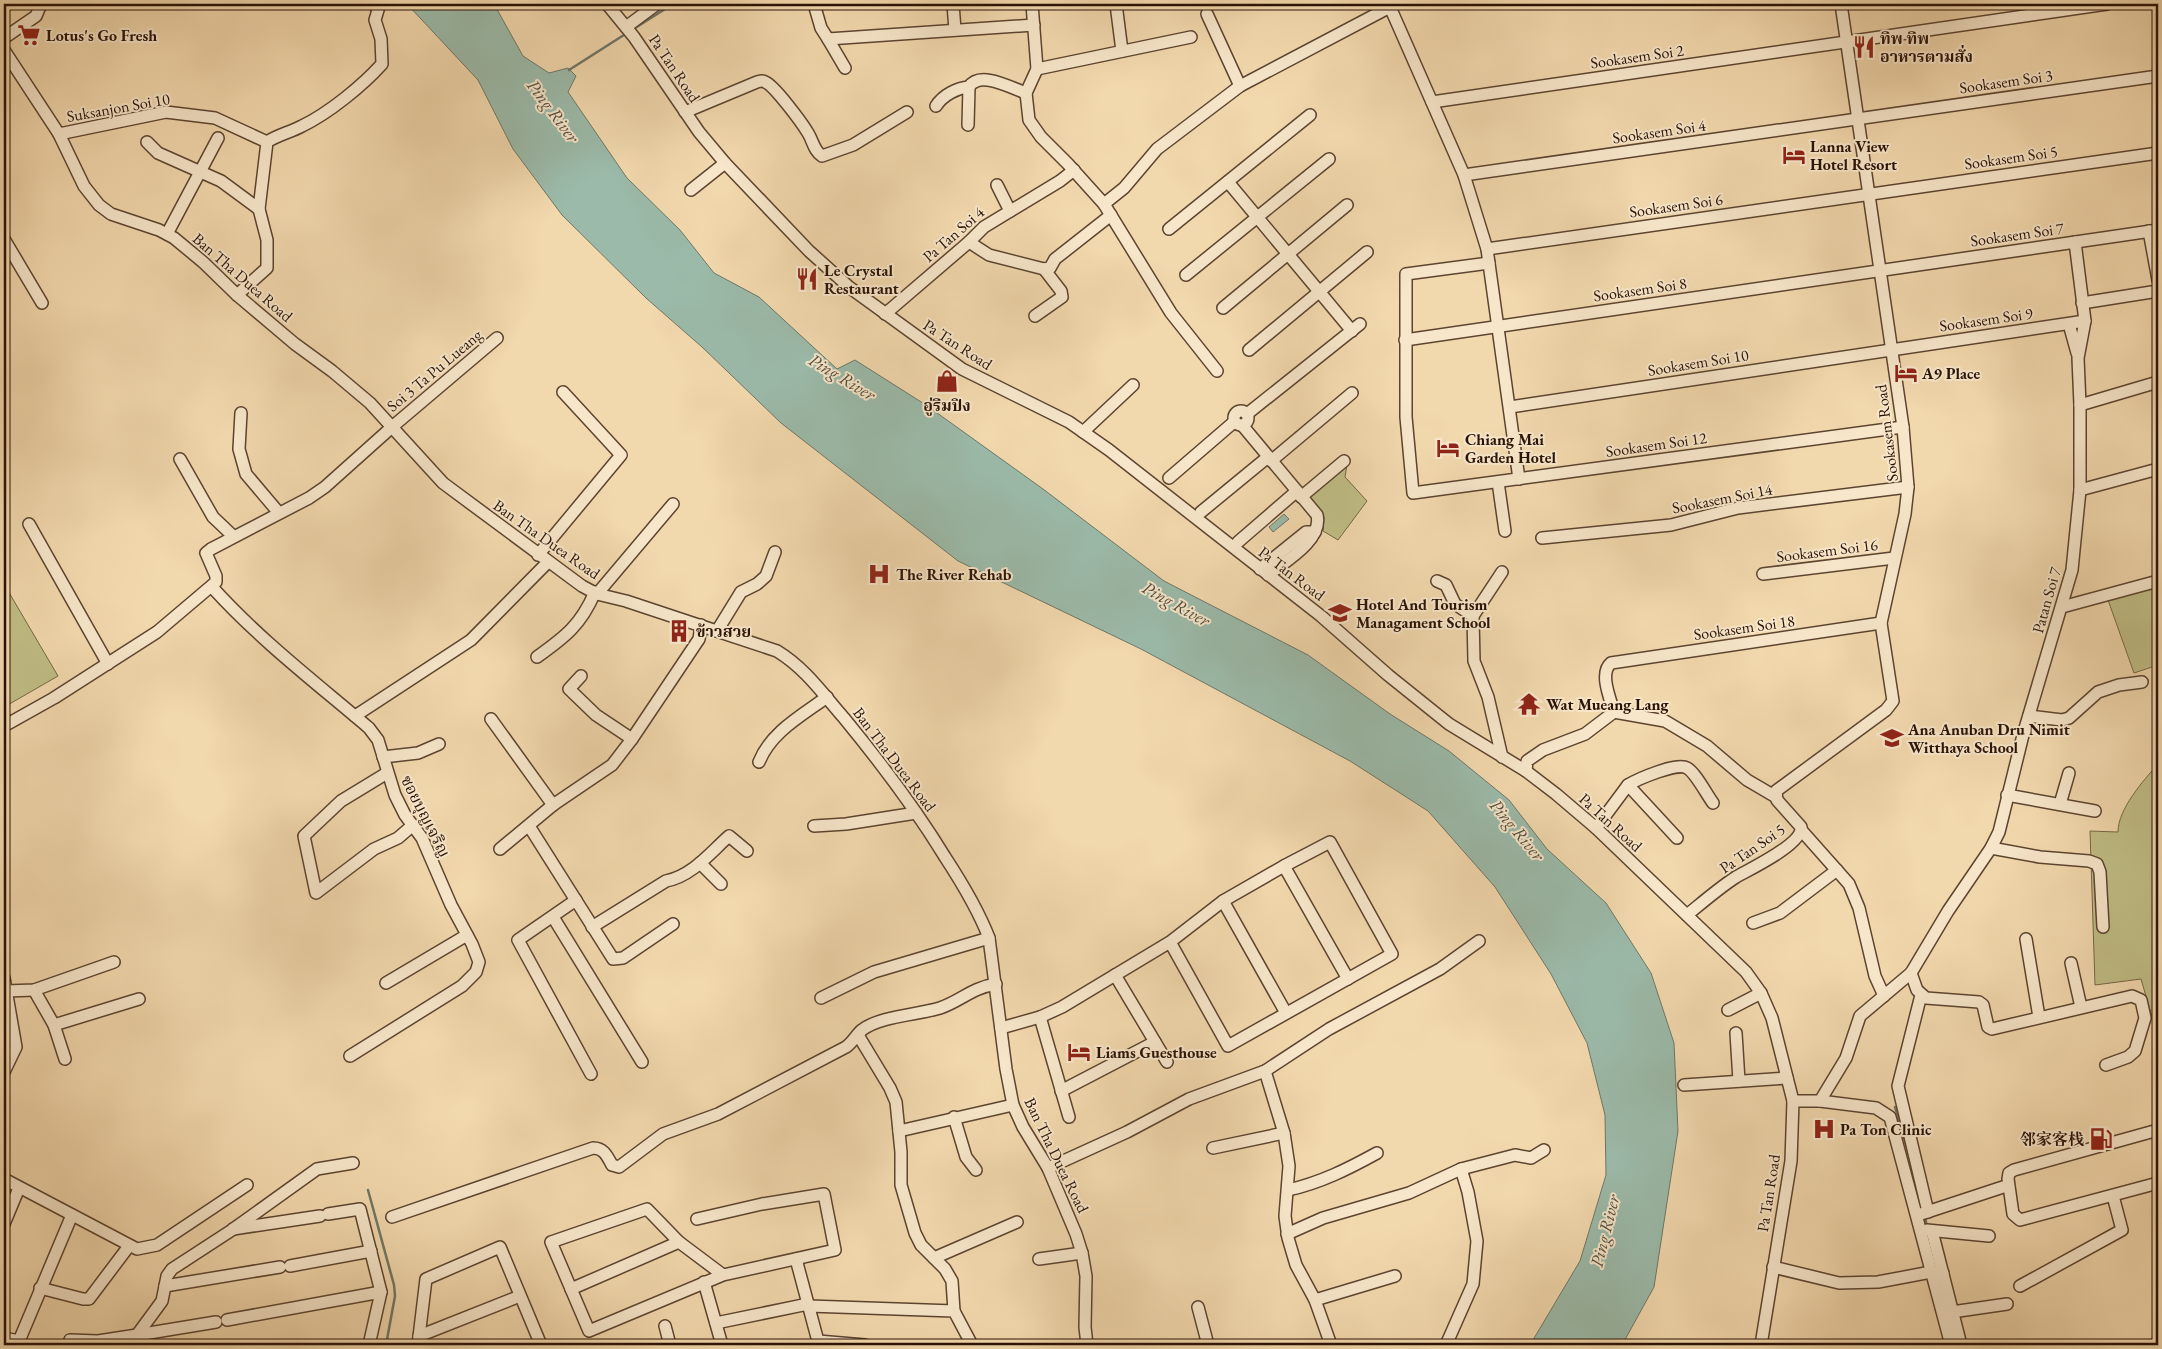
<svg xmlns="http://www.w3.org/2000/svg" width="2162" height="1349" font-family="'EB Garamond','Noto Serif SC','Noto Serif Thai',serif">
<rect width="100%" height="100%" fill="#f2d8ad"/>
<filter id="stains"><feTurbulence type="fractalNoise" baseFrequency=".004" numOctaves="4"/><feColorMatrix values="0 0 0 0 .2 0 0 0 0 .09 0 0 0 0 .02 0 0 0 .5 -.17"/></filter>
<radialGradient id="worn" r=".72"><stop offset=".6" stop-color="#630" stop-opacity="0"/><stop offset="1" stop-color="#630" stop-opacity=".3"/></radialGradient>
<g fill="#c0bd85" stroke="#756846">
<polygon points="1347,465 1345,477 1367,501 1338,540 1323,531 1324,517 1308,498"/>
<polygon points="4,584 58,676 6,706 4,703"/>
<polygon points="2158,586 2158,665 2134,673 2108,600"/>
<path d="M 2158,764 L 2158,1037 L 2141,979 L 2095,985 L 2090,831 L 2118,832 C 2118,809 2143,781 2158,764 Z"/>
</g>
<g fill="#9bbaa9" stroke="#6e7768">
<polygon points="407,4 494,4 523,56 549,73 568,68 576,76 568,92 627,178 680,230 714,273 759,297 837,369 855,360 926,405 1043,489 1164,581 1308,655 1390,714 1449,751 1509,800 1547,849 1606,903 1651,973 1674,1043 1678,1131 1654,1287 1622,1345 1530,1345 1580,1261 1606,1175 1605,1115 1587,1043 1551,974 1495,887 1428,811 1350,761 1141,649 958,561 781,423 702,347 646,298 562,215 513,149 478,80"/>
<polygon points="1284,514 1289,519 1273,532 1269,527"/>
</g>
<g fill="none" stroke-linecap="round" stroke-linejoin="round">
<g stroke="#6e7768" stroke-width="2.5">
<polyline points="632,30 673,4"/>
<polyline points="569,70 627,33"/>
<polyline points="1895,1107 1909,1155"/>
<polyline points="368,1190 394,1285 395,1296 386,1345"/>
<polyline points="1925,1216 1927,1228"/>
</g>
<defs>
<g id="minor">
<polyline points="607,4 634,37 699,132 725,163 809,251 849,287 962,369 1069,422 1109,450 1321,616 1388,675 1449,724 1526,771 1556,794 1596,828 1746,972 1761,993 1772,1018 1793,1101 1791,1161 1761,1345"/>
<polyline points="814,4 821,28 828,39"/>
<polyline points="953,4 955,30"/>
<polyline points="1032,4 1037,69 1026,93 1029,120 1041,137 1068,164 1104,204 1171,313 1217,371"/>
<polyline points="1116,4 1122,51"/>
<polyline points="1207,14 1240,86"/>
<polyline points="626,27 657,4"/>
<polyline points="4,38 36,16 41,4"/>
<path d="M 4,50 L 59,134 L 84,186 L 99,205 L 111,214 L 159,230 L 174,238 L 203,262 L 237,295 L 295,344 L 332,371 L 370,403 L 443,483 L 582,586 L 597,594 L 626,601 L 777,651 C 805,668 823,694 844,718 C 881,763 915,808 945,857 C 962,883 978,909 989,938 L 1006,1069 L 1013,1105 L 1023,1127 L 1048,1168 L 1076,1234 L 1082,1253 L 1086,1276 L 1085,1327 L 1087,1345"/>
<polyline points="845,68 828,39 1034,25"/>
<polyline points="1037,69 1191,37"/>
<polyline points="1432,102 2107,4"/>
<path d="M 936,106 C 943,95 957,88 969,87"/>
<path d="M 685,112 L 757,82 C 761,81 762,80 765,82 C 774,85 802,123 808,133 C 813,141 814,151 822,156 L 853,145 L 907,112"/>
<path d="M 968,125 L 969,87 C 980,70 1011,88 1026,93"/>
<polyline points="59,134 166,112 215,118 267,142"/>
<polyline points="147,142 158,153 221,181 259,209"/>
<polyline points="1464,175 2158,76"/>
<polyline points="1228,182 1352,331"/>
<polyline points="997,185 1010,211"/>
<polyline points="691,190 725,163"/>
<polyline points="1104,204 1124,188 1157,149 1240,86 1390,7 1464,175 1487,249 1519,479"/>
<polyline points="1169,229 1310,115"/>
<polyline points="2149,231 2158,280"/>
<polyline points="167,234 218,138"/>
<polyline points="4,239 42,303"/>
<polyline points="969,242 989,255 1044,269 1050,268 1055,259 1111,215"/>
<polyline points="1487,249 2158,153"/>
<polyline points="1489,263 1406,274 1406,417 1413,493 1903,427"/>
<polyline points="1186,275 1329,159"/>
<path d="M 237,295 L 267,268 L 267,240 L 259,209 L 267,142 C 277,135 291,132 302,126 C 329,113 362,86 382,64 L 381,39 L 375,20 L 378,10 L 374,4"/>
<polyline points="2082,303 2158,291"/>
<polyline points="1223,308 1347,205"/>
<polyline points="885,314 969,242 984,227 1060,181 1074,170"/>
<polyline points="1035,316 1062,297 1061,291 1044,269"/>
<polyline points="2069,324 2077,353"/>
<polyline points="1405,340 2158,230"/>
<polyline points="1249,350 1367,252"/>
<polyline points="2080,405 2158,382"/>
<polyline points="1510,407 2085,321"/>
<circle cx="1241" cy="418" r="7"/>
<polyline points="241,413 239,449 246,474 279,513"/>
<polyline points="1247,414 1360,324"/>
<path d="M 1242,425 L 1317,515 C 1323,540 1286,561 1268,575"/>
<polyline points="1083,432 1133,385"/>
<polyline points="180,459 213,517 233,536"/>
<polyline points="1271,461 1352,393"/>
<polyline points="1169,478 1234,422"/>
<polyline points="1498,482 1505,531"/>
<polyline points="2080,490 2158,469"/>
<polyline points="1301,497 1344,461"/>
<polyline points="1201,512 1268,457"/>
<polyline points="29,524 108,664"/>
<polyline points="1542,538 1671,525 1738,508 1908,487"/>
<polyline points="1238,542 1297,491"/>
<polyline points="538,555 621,455 563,392"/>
<polyline points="1260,569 1306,532 1315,532"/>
<polyline points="1763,574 1894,558"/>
<polyline points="1437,581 1446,585 1455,604 1473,616"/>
<path d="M 212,587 C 260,640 315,682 369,728 L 378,740 L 395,795 L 405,815 L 422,838 L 451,905 L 472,944 L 479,962 L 476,972 L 462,986 L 350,1056"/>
<polyline points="597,594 673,504"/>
<polyline points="2062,607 2158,581"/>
<polyline points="717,631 741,592 757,584 766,576 775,552"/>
<path d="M 537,657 C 565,637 581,625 595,592"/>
<polyline points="581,676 569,689 596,715 632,739"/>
<polyline points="1614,712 1665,721 1707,746 1747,780 1776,797"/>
<polyline points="355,716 471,640 548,562"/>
<polyline points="2029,716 2062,720 2069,718 2098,692 2119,685 2142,682"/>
<polyline points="491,719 553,805"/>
<polyline points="4,726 54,698 157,632 216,582 216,576 206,553 211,549 309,498 325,487 392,427 497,338"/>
<polyline points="383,757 418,753 439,744"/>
<polyline points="1502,757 1488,697 1474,661 1473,616 1502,572"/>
<path d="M 759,762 C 771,732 801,716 827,697"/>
<path d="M 1526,771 L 1527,761 L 1543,750 L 1585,734 L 1614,712 C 1610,698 1599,673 1611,663 L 1881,623"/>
<polyline points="387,773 341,801 304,836 316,893 374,849 398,838 413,825"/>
<path d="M 1628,785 C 1638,779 1677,762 1687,768 C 1695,772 1707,795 1713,803"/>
<polyline points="2007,795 2095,811"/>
<polyline points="2060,804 2069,773"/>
<polyline points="529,826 613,959 623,958 673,924"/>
<polyline points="814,826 846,824 916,813"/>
<polyline points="1596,828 1628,785 1677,838"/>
<polyline points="1802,831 1849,884 1859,908 1875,976 1884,996"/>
<polyline points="1991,848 2040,857 2089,861 2097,864 2100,872 2103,927"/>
<polyline points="500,849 553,805 612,765 632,739 699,639 701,625"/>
<polyline points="700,863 721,884"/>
<polyline points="1284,866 1348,979"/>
<polyline points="576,900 518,940 591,1074"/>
<polyline points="1223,901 1286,1013"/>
<path d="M 1687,915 C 1703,902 1719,888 1736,877 C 1750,869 1803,844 1801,827 L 1777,800 L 1776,791 L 1886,710 L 1893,701 L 1881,623 L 1905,514 L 1908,487 L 1903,427 L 1841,4"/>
<polyline points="553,917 642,1062"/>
<polyline points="1753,923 1780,913 1837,870"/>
<path d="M 592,927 L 666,881 C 692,876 710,853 729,836 L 747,851"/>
<polyline points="2026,939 2039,1017"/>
<polyline points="2071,963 2081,1007"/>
<polyline points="1911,973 1917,990 1926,998 1979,1002 1983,1005 1988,1027 1992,1029 2132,996 2141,1000 2145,1018 2135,1051 2128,1057 2106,1065"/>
<polyline points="1115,975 1167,1062"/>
<polyline points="4,978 16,1047 4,1072"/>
<polyline points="386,983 467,935"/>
<polyline points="34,990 54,1025 65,1059"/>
<polyline points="6,991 34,990 114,962"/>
<polyline points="1921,995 1898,1086 1928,1212"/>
<polyline points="821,998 874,972 989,938"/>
<polyline points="1728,1010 1761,993"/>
<polyline points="1040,1017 1069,1117"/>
<polyline points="54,1025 139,999"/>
<polyline points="1001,1028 1040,1017 1062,1007 1170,942 1223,901 1284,866 1330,842 1392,954 1228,1046 1170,942"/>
<polyline points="1736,1033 1739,1081"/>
<polyline points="858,1035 890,1088 896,1102 901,1152 901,1185 915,1233 921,1245 945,1269 952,1281 954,1311"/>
<polyline points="1265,1071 1284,1133 1289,1166 1285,1216 1288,1238 1296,1265 1315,1300 1331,1345"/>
<polyline points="1684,1085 1787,1078"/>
<polyline points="1061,1091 1155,1042"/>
<polyline points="1793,1101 1820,1101 1846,1058 1860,1016 1911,973 1948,911 1991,848 1999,832 2023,735 2072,570 2080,490 2080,405 2078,358 2085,321 2075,242"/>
<polyline points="1820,1101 1876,1108 1890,1117 1951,1345"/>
<polyline points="954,1117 966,1157 976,1170"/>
<polyline points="2158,1130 2014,1170 2009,1173 2008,1179 2013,1214 2020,1220 2158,1183"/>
<polyline points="899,1131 1013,1105"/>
<polyline points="1213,1148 1284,1133"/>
<polyline points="1048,1168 1127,1132 1189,1099 1265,1071 1329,1029 1440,969 1479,941"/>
<polyline points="4,1179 137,1249 157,1245 247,1185"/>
<path d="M 1288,1190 C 1320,1183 1348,1169 1377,1153"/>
<polyline points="328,1214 360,1209 381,1292 369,1345"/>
<polyline points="1921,1214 2003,1187"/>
<path d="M 392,1217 L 593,1148 C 604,1148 607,1156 612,1165 L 619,1167 L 663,1134 L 718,1114 L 846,1047 C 853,1042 856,1035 862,1030 C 880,1016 917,1015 940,1008 C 961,1001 971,988 996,984"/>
<polyline points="697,1219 762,1204 824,1194 835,1250 723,1275 589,1331 551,1242 647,1209 679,1242 723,1275"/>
<polyline points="4,1224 19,1188"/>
<polyline points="233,1229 320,1216"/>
<polyline points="1927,1230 1989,1236"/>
<polyline points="1932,1231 1961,1345"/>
<polyline points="1287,1234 1323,1218 1409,1193 1461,1169 1515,1155 1531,1158 1544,1150"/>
<polyline points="934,1258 1017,1222"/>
<polyline points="796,1259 819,1345"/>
<polyline points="1039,1259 1082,1253"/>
<polyline points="290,1266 371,1251"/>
<polyline points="1773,1267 1839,1283 1878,1282 1931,1272 1943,1273"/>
<polyline points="704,1282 722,1345"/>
<polyline points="165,1286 280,1267"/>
<polyline points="2020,1286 2122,1230 2113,1196"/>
<polyline points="40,1288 83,1299 89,1299 129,1246"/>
<polyline points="571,1289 679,1242"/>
<polyline points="1315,1300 1395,1276"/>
<polyline points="809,1306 954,1311 972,1345"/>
<polyline points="1198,1307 1208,1345"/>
<polyline points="1945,1313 2007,1304"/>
<polyline points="227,1320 381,1292"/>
<polyline points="716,1323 808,1304"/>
<polyline points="665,1326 670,1345"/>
<polyline points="137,1335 216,1322"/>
<polyline points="419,1336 520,1296"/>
<polyline points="4,1338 19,1341 72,1215"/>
<polyline points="818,1341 865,1345"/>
<polyline points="69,1345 70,1340 98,1341 137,1335 162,1301 167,1276 172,1269 232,1230 317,1169 353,1163"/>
<polyline points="418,1345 426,1279 500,1247 541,1345"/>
<polyline points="1446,1345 1473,1284 1477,1241 1468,1192 1461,1169"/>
<polyline points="2154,1345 2158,1343"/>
</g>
</defs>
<use href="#minor" stroke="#5c4430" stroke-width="14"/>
<use href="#minor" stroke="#f7e6ca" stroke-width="11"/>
</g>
<defs>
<symbol id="supermarket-bare" viewBox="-9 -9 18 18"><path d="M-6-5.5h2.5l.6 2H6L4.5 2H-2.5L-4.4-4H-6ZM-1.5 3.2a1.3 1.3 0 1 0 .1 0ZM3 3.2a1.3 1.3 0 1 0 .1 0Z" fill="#8f2418" stroke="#f7e6ca" stroke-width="2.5" paint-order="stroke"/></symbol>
<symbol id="restaurant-bare" viewBox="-9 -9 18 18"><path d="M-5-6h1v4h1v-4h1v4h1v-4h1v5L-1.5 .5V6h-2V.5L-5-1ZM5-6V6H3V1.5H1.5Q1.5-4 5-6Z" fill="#8f2418" stroke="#f7e6ca" stroke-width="2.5" paint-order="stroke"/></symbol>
<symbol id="hotel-bare" viewBox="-9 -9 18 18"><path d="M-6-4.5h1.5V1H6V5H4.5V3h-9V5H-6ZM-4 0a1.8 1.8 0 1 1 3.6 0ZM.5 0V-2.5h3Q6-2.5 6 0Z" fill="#8f2418" stroke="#f7e6ca" stroke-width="2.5" paint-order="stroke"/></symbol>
<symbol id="shop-bare" viewBox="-9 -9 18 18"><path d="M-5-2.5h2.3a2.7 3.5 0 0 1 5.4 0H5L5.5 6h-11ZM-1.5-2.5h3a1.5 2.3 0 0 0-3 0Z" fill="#8f2418" stroke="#f7e6ca" stroke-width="2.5" paint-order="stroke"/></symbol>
<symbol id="hospital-bare" viewBox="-9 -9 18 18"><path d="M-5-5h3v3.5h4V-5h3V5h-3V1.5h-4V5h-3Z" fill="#8f2418" stroke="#f7e6ca" stroke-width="2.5" paint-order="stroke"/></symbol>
<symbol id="school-bare" viewBox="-9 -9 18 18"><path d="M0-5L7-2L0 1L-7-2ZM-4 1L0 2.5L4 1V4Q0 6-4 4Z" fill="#8f2418" stroke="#f7e6ca" stroke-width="2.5" paint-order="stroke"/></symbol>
<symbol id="building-bare" viewBox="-9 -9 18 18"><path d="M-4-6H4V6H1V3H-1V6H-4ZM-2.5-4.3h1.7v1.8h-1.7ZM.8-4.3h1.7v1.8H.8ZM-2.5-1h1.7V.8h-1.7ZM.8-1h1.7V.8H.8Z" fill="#8f2418" stroke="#f7e6ca" stroke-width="2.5" paint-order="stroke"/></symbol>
<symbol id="temple-bare" viewBox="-9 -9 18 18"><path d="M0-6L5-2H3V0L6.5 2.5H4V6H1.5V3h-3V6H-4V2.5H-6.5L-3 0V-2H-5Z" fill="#8f2418" stroke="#f7e6ca" stroke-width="2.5" paint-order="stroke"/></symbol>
<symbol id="fuel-bare" viewBox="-9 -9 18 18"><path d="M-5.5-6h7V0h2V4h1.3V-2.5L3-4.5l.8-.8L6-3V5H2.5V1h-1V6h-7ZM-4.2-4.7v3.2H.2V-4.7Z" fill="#8f2418" stroke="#f7e6ca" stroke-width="2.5" paint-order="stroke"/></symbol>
</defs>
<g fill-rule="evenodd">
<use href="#supermarket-bare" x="13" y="19" width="32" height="32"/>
<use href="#restaurant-bare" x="1848" y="31" width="32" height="32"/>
<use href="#hotel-bare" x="1778" y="139" width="32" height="32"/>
<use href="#restaurant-bare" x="791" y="263" width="32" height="32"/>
<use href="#hotel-bare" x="1890" y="357" width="32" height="32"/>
<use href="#shop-bare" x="931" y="365" width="32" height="32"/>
<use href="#hotel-bare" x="1432" y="432" width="32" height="32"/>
<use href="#hospital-bare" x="863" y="558" width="32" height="32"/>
<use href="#school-bare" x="1324" y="597" width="32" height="32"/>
<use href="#building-bare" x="663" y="615" width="32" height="32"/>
<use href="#temple-bare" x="1513" y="688" width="32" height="32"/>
<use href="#school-bare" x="1876" y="722" width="32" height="32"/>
<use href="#hotel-bare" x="1063" y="1036" width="32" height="32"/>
<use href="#hospital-bare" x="1808" y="1113" width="32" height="32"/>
<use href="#fuel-bare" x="2085" y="1123" width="32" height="32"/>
</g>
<g text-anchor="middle" stroke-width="4" stroke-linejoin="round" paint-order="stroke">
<g font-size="16" font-weight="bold" fill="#2a1206" stroke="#f7e6ca" text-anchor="start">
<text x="46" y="41">Lotus's Go Fresh</text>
<text x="1880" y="44">ทิพ ทิพ<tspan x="1880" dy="18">อาหารตามสั่ง</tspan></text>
<text x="1810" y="152">Lanna View<tspan x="1810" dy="18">Hotel Resort</tspan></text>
<text x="824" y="276">Le Crystal<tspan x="824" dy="18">Restaurant</tspan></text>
<text x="1922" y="379">A9 Place</text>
<text x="947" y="411" text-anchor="middle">อู่ริมปิง</text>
<text x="1465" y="445">Chiang Mai<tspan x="1465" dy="18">Garden Hotel</tspan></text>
<text x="896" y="580">The River Rehab</text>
<text x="1356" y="610">Hotel And Tourism<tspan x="1356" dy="18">Managament School</tspan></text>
<text x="696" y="637">ข้าวสวย</text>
<text x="1546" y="710">Wat Mueang Lang</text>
<text x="1908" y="735">Ana Anuban Dru Nimit<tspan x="1908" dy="18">Witthaya School</tspan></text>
<text x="1096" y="1058">Liams Guesthouse</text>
<text x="1840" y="1135">Pa Ton Clinic</text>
<text x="2084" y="1145" text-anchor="end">邻家客栈</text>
</g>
<g font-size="16" fill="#2a1206" stroke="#f7e6ca">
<text transform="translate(1637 56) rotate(-8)" y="6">Sookasem Soi 2</text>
<text transform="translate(675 68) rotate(56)" y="6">Pa Tan Road</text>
<text transform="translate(2006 81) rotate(-8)" y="6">Sookasem Soi 3</text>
<text transform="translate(118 107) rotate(-10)" y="6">Suksanjon Soi 10</text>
<text transform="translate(1659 131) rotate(-8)" y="6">Sookasem Soi 4</text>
<text transform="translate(2011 157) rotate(-8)" y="6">Sookasem Soi 5</text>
<text transform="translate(1676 205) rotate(-8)" y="6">Sookasem Soi 6</text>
<text transform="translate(953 234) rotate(-41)" y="6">Pa Tan Soi 4</text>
<text transform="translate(2017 234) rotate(-8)" y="6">Sookasem Soi 7</text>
<text transform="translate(243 277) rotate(41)" y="6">Ban Tha Duea Road</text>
<text transform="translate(1640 289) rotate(-8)" y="6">Sookasem Soi 8</text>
<text transform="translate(1986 319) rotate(-8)" y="6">Sookasem Soi 9</text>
<text transform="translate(958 344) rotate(33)" y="6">Pa Tan Road</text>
<text transform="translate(1698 362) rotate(-9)" y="6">Sookasem Soi 10</text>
<text transform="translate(434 370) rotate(-40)" y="6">Soi 3 Ta Pu Lueang</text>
<text transform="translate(1886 433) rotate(-97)" y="6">Sookasem Road</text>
<text transform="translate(1656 444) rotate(-8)" y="6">Sookasem Soi 12</text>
<text transform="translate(1722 498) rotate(-11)" y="6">Sookasem Soi 14</text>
<text transform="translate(547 539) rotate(35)" y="6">Ban Tha Duea Road</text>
<text transform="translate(1827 550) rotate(-7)" y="6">Sookasem Soi 16</text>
<text transform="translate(1292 573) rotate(37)" y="6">Pa Tan Road</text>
<text transform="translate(2046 600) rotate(-74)" y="6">Patan Soi 7</text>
<text transform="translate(1744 627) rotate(-8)" y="6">Sookasem Soi 18</text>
<text transform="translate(895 759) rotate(53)" y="6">Ban Tha Duea Road</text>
<text transform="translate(426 816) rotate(63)" y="6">ซอยบุญเจริญ</text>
<text transform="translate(1611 822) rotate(42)" y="6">Pa Tan Road</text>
<text transform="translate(1752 848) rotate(-34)" y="6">Pa Tan Soi 5</text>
<text transform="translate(1057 1155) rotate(64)" y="6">Ban Tha Duea Road</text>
<text transform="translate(1768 1193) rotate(-81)" y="6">Pa Tan Road</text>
</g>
<g font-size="18" font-style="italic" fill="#524d3f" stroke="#f7e6ca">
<text transform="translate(553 111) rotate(53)" y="6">Ping River</text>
<text transform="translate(842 377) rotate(31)" y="6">Ping River</text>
<text transform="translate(1176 604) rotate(29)" y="6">Ping River</text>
<text transform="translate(1517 830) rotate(50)" y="6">Ping River</text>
<text transform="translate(1605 1231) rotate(-76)" y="6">Ping River</text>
</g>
</g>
<rect width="2162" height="1349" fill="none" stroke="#f2d8ad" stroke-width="20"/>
<rect x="5" y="5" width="2152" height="1339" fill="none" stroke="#2a1206" stroke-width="2.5"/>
<rect x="10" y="10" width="2142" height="1329" fill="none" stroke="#2a1206"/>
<rect width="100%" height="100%" filter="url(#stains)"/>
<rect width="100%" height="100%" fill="url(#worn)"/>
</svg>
